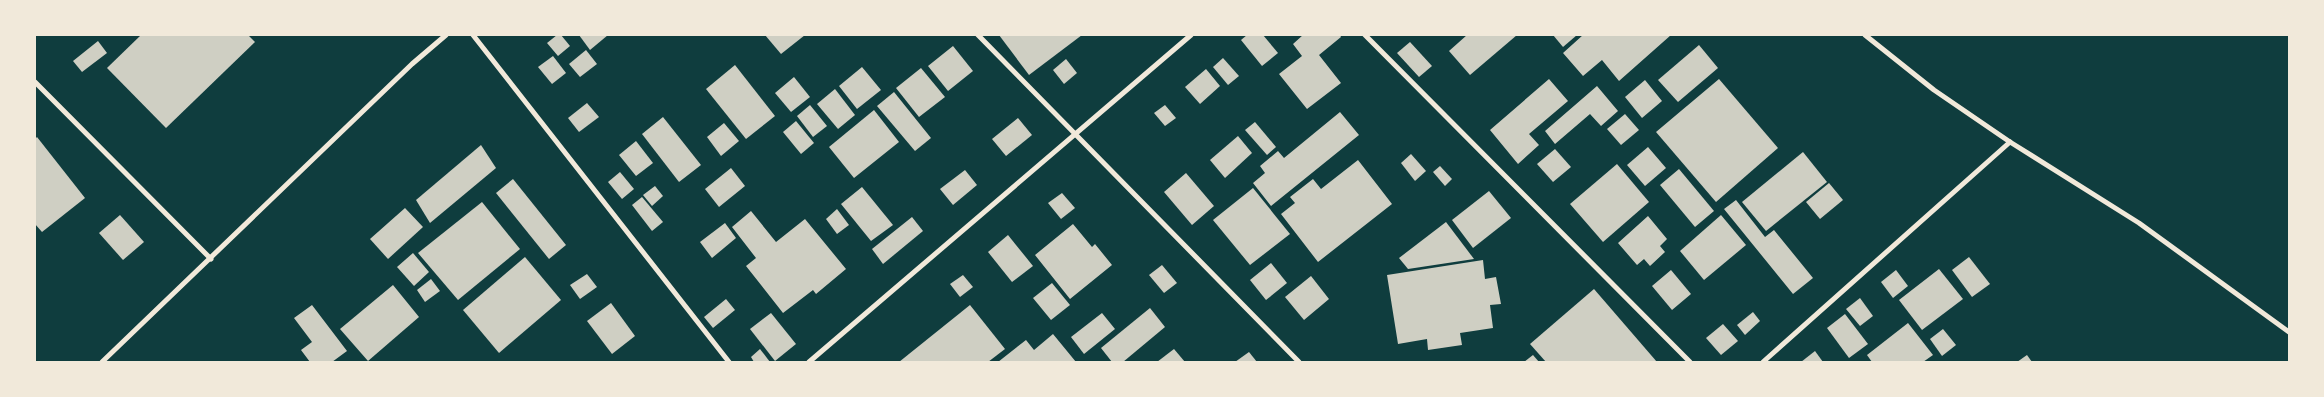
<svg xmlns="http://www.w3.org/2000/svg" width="2324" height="397" font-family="Merriweather,serif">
<rect width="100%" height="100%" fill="#0f3d3e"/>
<g fill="#cfcfc3">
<polygon points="141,35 248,35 255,42 166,128 107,68"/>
<polygon points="557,35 561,35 570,46 558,56 547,43"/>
<polygon points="579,35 608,35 590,50"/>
<polygon points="765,35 805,35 781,54"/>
<polygon points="999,35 1082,35 1029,75"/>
<polygon points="1247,35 1263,35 1278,53 1262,66 1241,40"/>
<polygon points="1303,35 1340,35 1341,37 1319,55 1341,83 1307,109 1279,74 1302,56 1293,44"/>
<polygon points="1467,35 1517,35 1470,75 1449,51"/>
<polygon points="1553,35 1577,35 1563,47"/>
<polygon points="1583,35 1671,35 1619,81 1602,60 1583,76 1563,53"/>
<polygon points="98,41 107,53 82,72 73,61"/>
<polygon points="1410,42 1432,66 1419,77 1397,53"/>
<polygon points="1699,45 1718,68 1678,102 1658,80"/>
<polygon points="953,46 973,71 948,91 928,66"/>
<polygon points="586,50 597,64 580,77 569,64"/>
<polygon points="553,56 566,73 552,84 538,67"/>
<polygon points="1223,58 1239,76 1228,85 1213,67"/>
<polygon points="1066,59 1077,73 1064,84 1053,70"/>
<polygon points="735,65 775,116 746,139 706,89"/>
<polygon points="862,67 881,90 857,109 839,86"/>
<polygon points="921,68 945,97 919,117 896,88"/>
<polygon points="1206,69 1220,86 1200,104 1185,87"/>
<polygon points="794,77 810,97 791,112 775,93"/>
<polygon points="1549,79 1568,101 1529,134 1539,145 1518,164 1490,130"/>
<polygon points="1719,79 1778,148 1716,202 1656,132"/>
<polygon points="1645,80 1662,101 1642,118 1625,97"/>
<polygon points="1597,86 1618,111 1601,126 1590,114 1555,144 1545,131"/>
<polygon points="835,89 855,115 838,129 817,104"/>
<polygon points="894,92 931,138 915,151 877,106"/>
<polygon points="587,103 599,117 579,132 568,118"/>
<polygon points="810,105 827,126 813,137 797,116"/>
<polygon points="1165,105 1176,118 1165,126 1154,113"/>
<polygon points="874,110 899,142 854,178 829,147"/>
<polygon points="1340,112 1359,135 1271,206 1253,183 1265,173 1260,166 1278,151 1284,158"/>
<polygon points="1625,114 1639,130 1621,145 1607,129"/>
<polygon points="663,117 701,165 679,182 642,134"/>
<polygon points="1018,118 1032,135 1006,156 992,139"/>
<polygon points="796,121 814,143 801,154 783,132"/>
<polygon points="1255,122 1276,147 1267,155 1245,130"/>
<polygon points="724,123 739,141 721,156 707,137"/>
<polygon points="1238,136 1252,153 1225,178 1210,160"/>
<polygon points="37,137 85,198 42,232 35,224 35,139"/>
<polygon points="636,141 653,163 636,176 619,155"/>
<polygon points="481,145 496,168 430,223 416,200"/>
<polygon points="1648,147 1666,168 1645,186 1627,165"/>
<polygon points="1555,149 1571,167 1553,182 1537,164"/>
<polygon points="1803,152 1827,182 1766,231 1742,202"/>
<polygon points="1411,154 1426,171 1415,181 1401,163"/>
<polygon points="1358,160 1392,204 1318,262 1281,214 1295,203 1290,197 1313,179 1321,189"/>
<polygon points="1617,164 1649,202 1603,242 1570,204"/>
<polygon points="1440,166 1452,179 1445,186 1433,172"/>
<polygon points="731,168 745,186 719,207 705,189"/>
<polygon points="1679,169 1714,211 1695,227 1660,185"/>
<polygon points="965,170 977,185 953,205 940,189"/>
<polygon points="620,172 634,189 622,199 608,182"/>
<polygon points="1186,173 1214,206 1192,225 1164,192"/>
<polygon points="513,179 566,245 549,259 496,193"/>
<polygon points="1829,183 1843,200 1820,219 1806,202"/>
<polygon points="655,186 663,196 652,206 643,195"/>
<polygon points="862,187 893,225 871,241 841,204"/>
<polygon points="1253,188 1290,234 1250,265 1213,220"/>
<polygon points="1489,191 1511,218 1473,248 1452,220"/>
<polygon points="1062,193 1075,208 1061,219 1048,203"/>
<polygon points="642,197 663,222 652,231 632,205"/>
<polygon points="1736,200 1765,237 1774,230 1813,278 1793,294 1724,209"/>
<polygon points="482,202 520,249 458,300 418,253"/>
<polygon points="405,208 423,227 388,259 370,239"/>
<polygon points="837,209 849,225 837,234 826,219"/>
<polygon points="751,211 776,242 805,219 846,269 816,294 813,290 783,313 746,266 756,258 732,227"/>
<polygon points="120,215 144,242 123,260 99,233"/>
<polygon points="1721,215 1746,245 1704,280 1680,251"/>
<polygon points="1648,216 1667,239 1660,246 1665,252 1650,266 1644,259 1637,265 1618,243"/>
<polygon points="912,217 923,231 883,264 872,249"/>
<polygon points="1446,222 1474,259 1408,269 1399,258"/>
<polygon points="725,223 736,238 712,258 700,242"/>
<polygon points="1073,224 1092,247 1095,244 1112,265 1070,299 1035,255"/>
<polygon points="1008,235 1033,266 1012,282 988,252"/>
<polygon points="413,253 429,272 414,286 397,267"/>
<polygon points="525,257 561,300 499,353 463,310"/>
<polygon points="1969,257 1990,284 1972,297 1952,270"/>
<polygon points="1483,260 1485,279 1496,277 1501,304 1490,305 1493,328 1460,333 1462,345 1428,350 1427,339 1398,344 1387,275"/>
<polygon points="1271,263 1287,283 1266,300 1250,280"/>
<polygon points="1162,265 1177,283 1164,293 1149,275"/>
<polygon points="1939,269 1963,299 1922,330 1899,300"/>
<polygon points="1671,270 1691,294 1672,310 1652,286"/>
<polygon points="1896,270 1908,286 1893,298 1881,282"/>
<polygon points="587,274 597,287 580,299 570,285"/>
<polygon points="963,275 973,287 960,297 950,284"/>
<polygon points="1311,276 1329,299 1304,320 1285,297"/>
<polygon points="431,279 440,291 425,302 417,290"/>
<polygon points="1052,283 1070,305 1051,320 1033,298"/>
<polygon points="393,285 419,317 368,361 340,329"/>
<polygon points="1594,289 1657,362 1546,362 1530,344"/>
<polygon points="1860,298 1873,316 1860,326 1846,309"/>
<polygon points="726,299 735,310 713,328 704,317"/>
<polygon points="611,303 635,336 612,354 587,321"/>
<polygon points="312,305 347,351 332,362 310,362 301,350 312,342 294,318"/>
<polygon points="970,305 1005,349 988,362 899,362"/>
<polygon points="1150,308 1165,327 1123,362 1112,362 1101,348"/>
<polygon points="1753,312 1760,321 1745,335 1737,325"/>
<polygon points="771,313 796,344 775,361 750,329"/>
<polygon points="1102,313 1115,329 1084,354 1071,337"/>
<polygon points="1845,314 1868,344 1849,358 1827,328"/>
<polygon points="1908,323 1933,355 1923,362 1872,362 1867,355"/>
<polygon points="1723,324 1738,341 1721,355 1706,338"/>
<polygon points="1943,329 1956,345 1942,356 1930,339"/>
<polygon points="1053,334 1076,362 998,362 1026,340 1034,350"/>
<polygon points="760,349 770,362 754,362 751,357"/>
<polygon points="1174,349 1185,362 1157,362"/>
<polygon points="1815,351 1823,362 1801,362"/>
<polygon points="1249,352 1257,362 1235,362"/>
<polygon points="1533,355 1539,362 1524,362"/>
<polygon points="2027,355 2032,362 2017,362"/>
</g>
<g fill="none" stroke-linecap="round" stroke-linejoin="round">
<g stroke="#f1e9da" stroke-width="5">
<polyline points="473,35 729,362"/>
<polyline points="978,35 1299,362"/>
<polyline points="1365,35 1690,362"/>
<polyline points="1865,35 1934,90 2010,142 2139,223 2289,332"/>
<polyline points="35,82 211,259"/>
<polyline points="102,362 412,64 446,35"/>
<polyline points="809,362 1191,35"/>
<polyline points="1763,362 2010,142"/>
</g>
</g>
<rect width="2324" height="397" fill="none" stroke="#f1e9da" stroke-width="72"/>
</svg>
